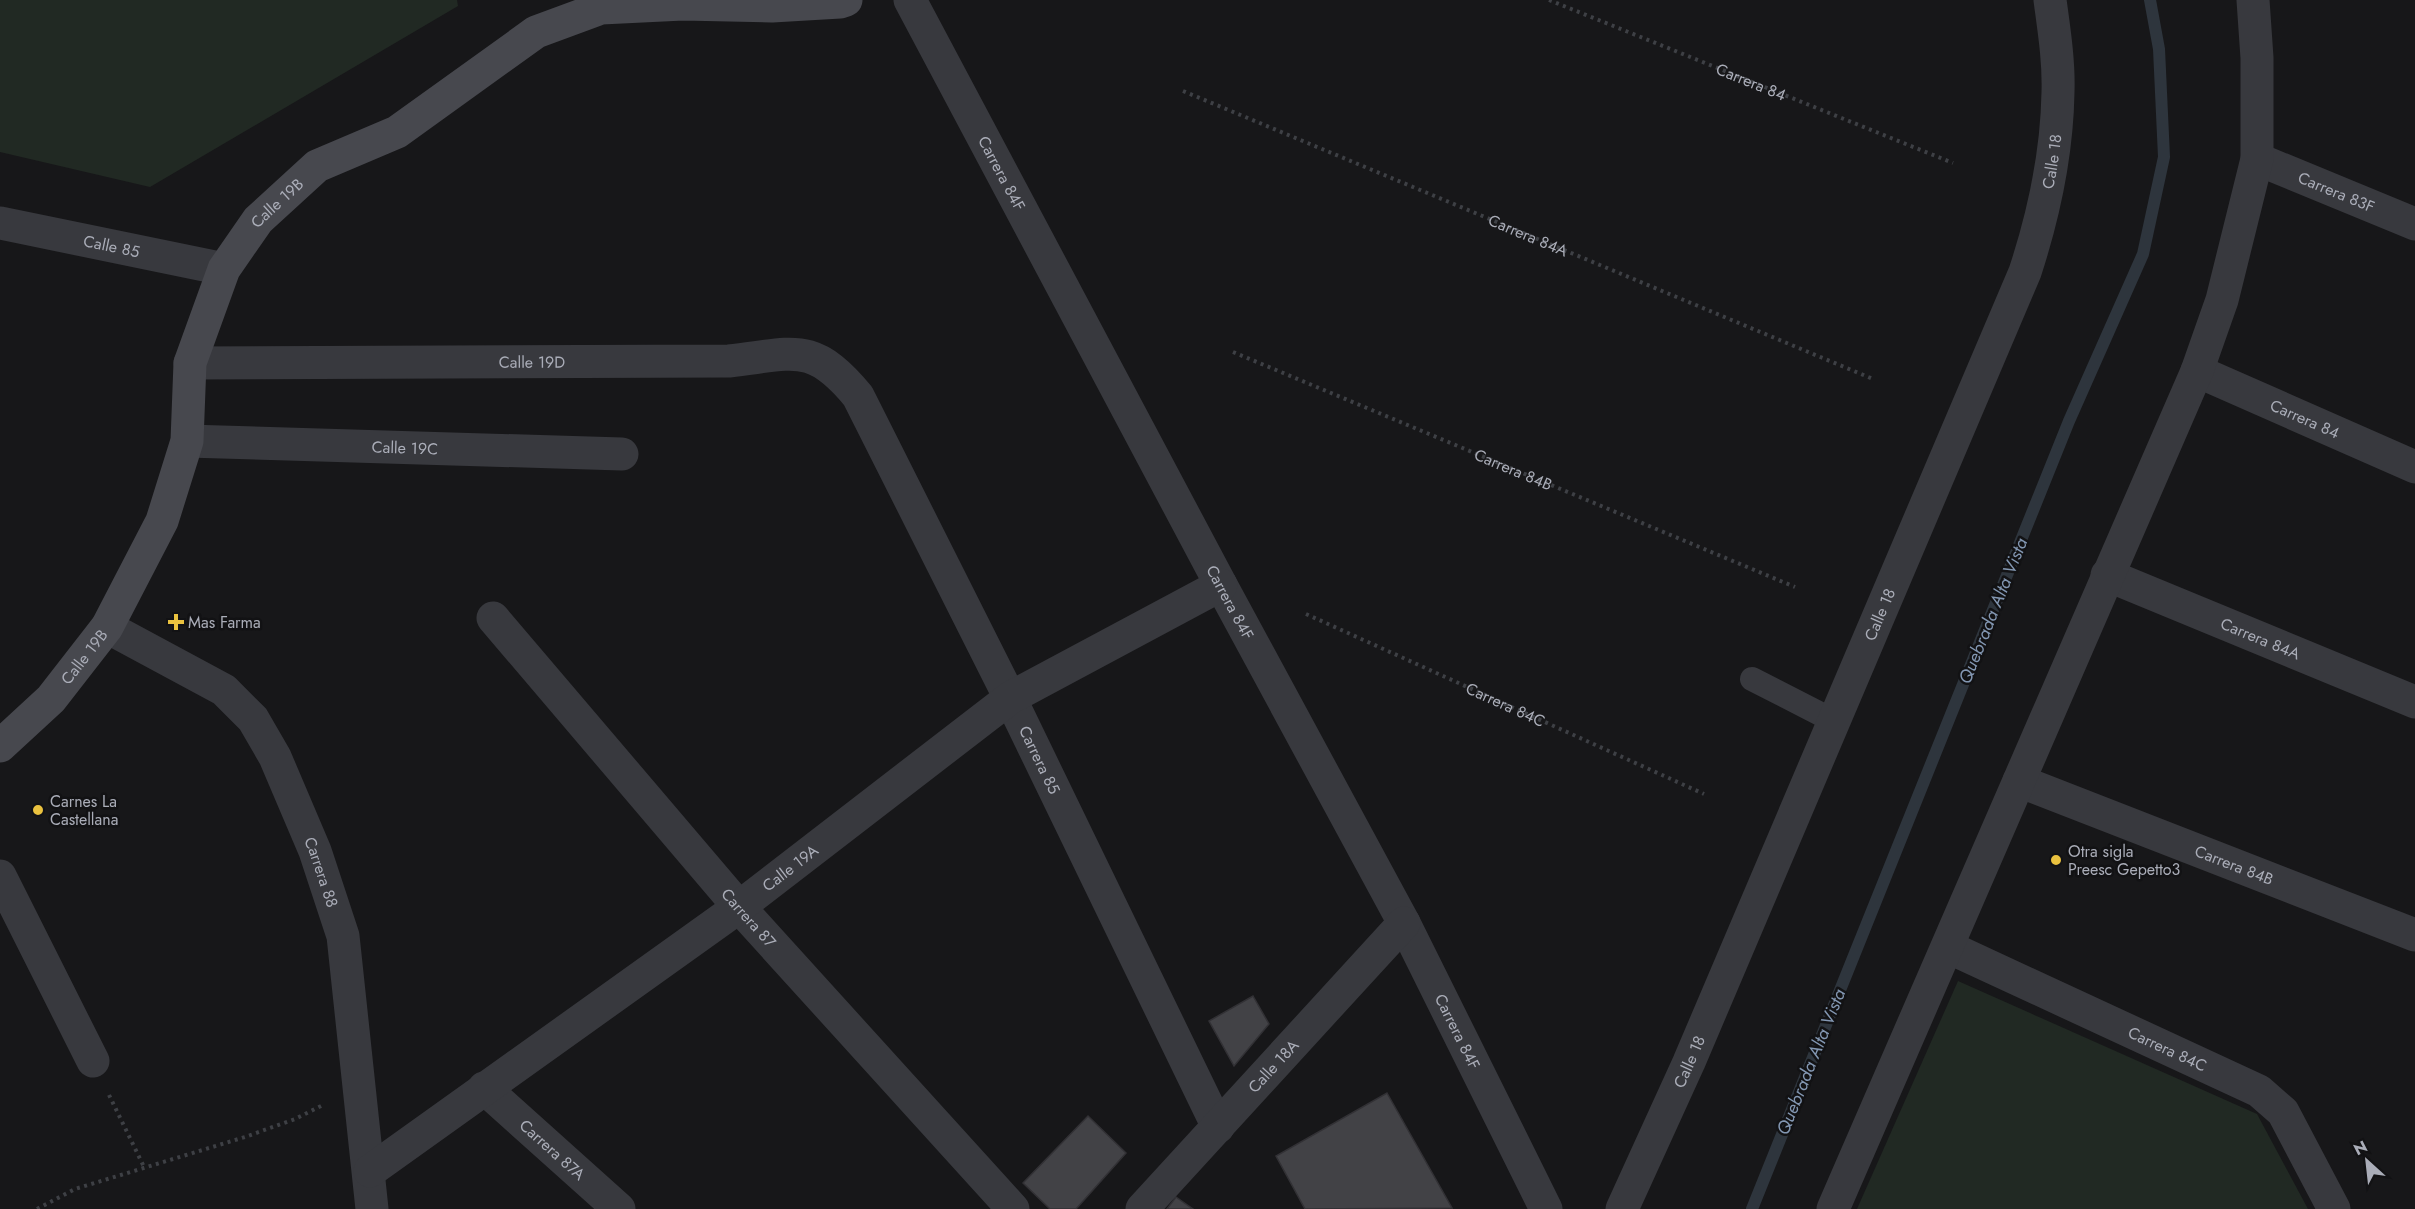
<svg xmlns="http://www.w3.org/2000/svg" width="2415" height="1209" font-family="Jost,sans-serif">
<rect width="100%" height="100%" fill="#171719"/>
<g fill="#212923">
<polygon points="0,0 457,0 458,6 150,187 0,152"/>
<polygon points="1958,981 2257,1114 2308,1209 1857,1209"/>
</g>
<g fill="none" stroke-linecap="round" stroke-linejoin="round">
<polyline stroke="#2e353d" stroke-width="12" points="1752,1209 2069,421 2143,254 2164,157 2159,49 2150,0"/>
</g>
<g fill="#424246" stroke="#323135" stroke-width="1.5">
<polygon points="1253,996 1269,1024 1234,1066 1209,1021"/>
<polygon points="1387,1093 1452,1208 1305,1209 1276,1156"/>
<polygon points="1088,1116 1126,1153 1076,1209 1050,1209 1023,1183"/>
<polygon points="1176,1197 1193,1209 1167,1209"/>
</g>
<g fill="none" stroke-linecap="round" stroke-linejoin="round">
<g stroke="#3e4045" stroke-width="4" stroke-dasharray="3 4.5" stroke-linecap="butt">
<path id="s1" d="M 1549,0 L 1953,163"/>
<path id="s2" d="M 1183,91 L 1873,379"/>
<path id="s3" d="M 1233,352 L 1795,587"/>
<path id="s4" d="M 1306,614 L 1704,794"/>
<polyline points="109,1095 144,1167"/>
<polyline points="37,1209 75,1189 245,1137 295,1119 323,1105"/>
</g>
<polyline stroke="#38393e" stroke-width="24" points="1752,679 1834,721"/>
<g stroke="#38393e" stroke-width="33">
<path id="s5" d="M 910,0 L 1221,585 L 1404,923 L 1546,1209"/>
<path id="s6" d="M 2257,159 L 2415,224"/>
<path id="s7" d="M 0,223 L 224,269"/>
<path id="s8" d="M 190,363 L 729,361 C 793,354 812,340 858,396 L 1010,698 L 1218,1127"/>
<path id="s9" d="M 2197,371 L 2415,467"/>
<path id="s10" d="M 187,441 L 622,454"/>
<path id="s11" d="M 2107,575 L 2415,702"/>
<path id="s12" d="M 493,618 L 739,907 L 1013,1209"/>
<path id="s13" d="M 107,627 L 224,690 L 253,719 L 275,757 L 315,851 L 343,936 L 372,1209"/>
<path id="s14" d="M 2019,781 L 2415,935"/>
<polyline points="0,876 93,1061"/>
<path id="s15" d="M 1948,947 L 2259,1091 L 2283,1112 L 2334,1209"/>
<path id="s16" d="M 484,1088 L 619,1209"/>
<path id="s17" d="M 370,1171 L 739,907 L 1010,698 L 1221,585"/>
<path id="s18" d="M 1142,1209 L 1404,923"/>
<path id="s19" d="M 1622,1209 L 1689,1062 L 2025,272 C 2044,214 2057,153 2058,92 C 2059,61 2054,30 2050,0"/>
<polyline points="1833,1209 2197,371 2222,300 2257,159 2257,58 2253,0"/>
</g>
<path stroke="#47484e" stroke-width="33" id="s20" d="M 0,746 L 51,699 L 107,627 L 162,521 L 187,441 L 190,363 L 224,269 L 258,220 L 317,166 L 397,132 L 536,32 L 601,8 L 683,4 L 772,6 L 840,2 L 846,0"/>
</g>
<g fill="#eac23f" stroke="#121214" stroke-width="2">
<path d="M173 613h6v6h6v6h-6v6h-6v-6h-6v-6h6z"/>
<circle cx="38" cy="810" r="6"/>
<circle cx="2056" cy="860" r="6"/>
</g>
<g text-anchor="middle" stroke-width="5" stroke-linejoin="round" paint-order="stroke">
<g font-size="16" fill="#aaadb8" stroke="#121214">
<text dy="6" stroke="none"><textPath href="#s1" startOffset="218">Carrera 84</textPath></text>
<text dy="6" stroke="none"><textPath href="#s19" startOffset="1134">Calle 18</textPath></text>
<text dy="6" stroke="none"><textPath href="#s5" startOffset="196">Carrera 84F</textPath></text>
<text dy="6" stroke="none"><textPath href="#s6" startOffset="86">Carrera 83F</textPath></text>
<text dy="6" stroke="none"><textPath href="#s20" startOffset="627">Calle 19B</textPath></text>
<text dy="6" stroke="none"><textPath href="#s2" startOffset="374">Carrera 84A</textPath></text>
<text dy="6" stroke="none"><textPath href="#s7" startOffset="114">Calle 85</textPath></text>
<text dy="6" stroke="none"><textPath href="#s8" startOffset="342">Calle 19D</textPath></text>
<text dy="6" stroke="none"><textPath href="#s9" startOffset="118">Carrera 84</textPath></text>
<text dy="6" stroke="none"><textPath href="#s10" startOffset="218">Calle 19C</textPath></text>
<text dy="6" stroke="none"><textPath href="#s3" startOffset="304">Carrera 84B</textPath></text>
<text dy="6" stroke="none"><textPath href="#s5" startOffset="682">Carrera 84F</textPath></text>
<text dy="6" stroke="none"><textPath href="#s19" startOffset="648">Calle 18</textPath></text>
<text dy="6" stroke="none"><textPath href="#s11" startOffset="166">Carrera 84A</textPath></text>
<text dy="6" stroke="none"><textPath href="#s20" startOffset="123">Calle 19B</textPath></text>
<text dy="6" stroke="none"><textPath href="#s4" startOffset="219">Carrera 84C</textPath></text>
<text dy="6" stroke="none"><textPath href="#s8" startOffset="1090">Carrera 85</textPath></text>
<text dy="6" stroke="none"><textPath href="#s14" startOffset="231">Carrera 84B</textPath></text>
<text dy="6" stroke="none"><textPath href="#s17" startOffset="518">Calle 19A</textPath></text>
<text dy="6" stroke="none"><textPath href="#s13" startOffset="342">Carrera 88</textPath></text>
<text dy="6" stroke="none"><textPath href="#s12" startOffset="394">Carrera 87</textPath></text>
<text dy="6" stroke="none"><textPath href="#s5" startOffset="1168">Carrera 84F</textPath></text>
<text dy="6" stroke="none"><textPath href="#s15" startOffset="242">Carrera 84C</textPath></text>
<text dy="6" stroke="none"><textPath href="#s19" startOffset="162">Calle 18</textPath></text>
<text dy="6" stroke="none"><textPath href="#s18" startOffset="194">Calle 18A</textPath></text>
<text dy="6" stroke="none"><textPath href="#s16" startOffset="92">Carrera 87A</textPath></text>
</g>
<g font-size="16" fill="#aaadb8" stroke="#121214" text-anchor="start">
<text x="188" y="628">Mas Farma</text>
<text x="50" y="807">Carnes La<tspan x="50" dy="18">Castellana</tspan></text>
<text x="2068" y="857">Otra sigla<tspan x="2068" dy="18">Preesc Gepetto3</tspan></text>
</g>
<g font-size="18" font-style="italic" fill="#8397b2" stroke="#121214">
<text transform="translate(1993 611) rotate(-68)" y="6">Quebrada Alta Vista</text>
<text transform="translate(1811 1062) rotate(-68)" y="6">Quebrada Alta Vista</text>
</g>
</g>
<g transform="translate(2367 1161) rotate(333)" stroke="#121214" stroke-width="4.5" paint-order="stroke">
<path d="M0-4.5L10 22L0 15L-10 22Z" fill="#aaadb8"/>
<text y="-9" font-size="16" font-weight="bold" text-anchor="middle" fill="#aaadb8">N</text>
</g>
</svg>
